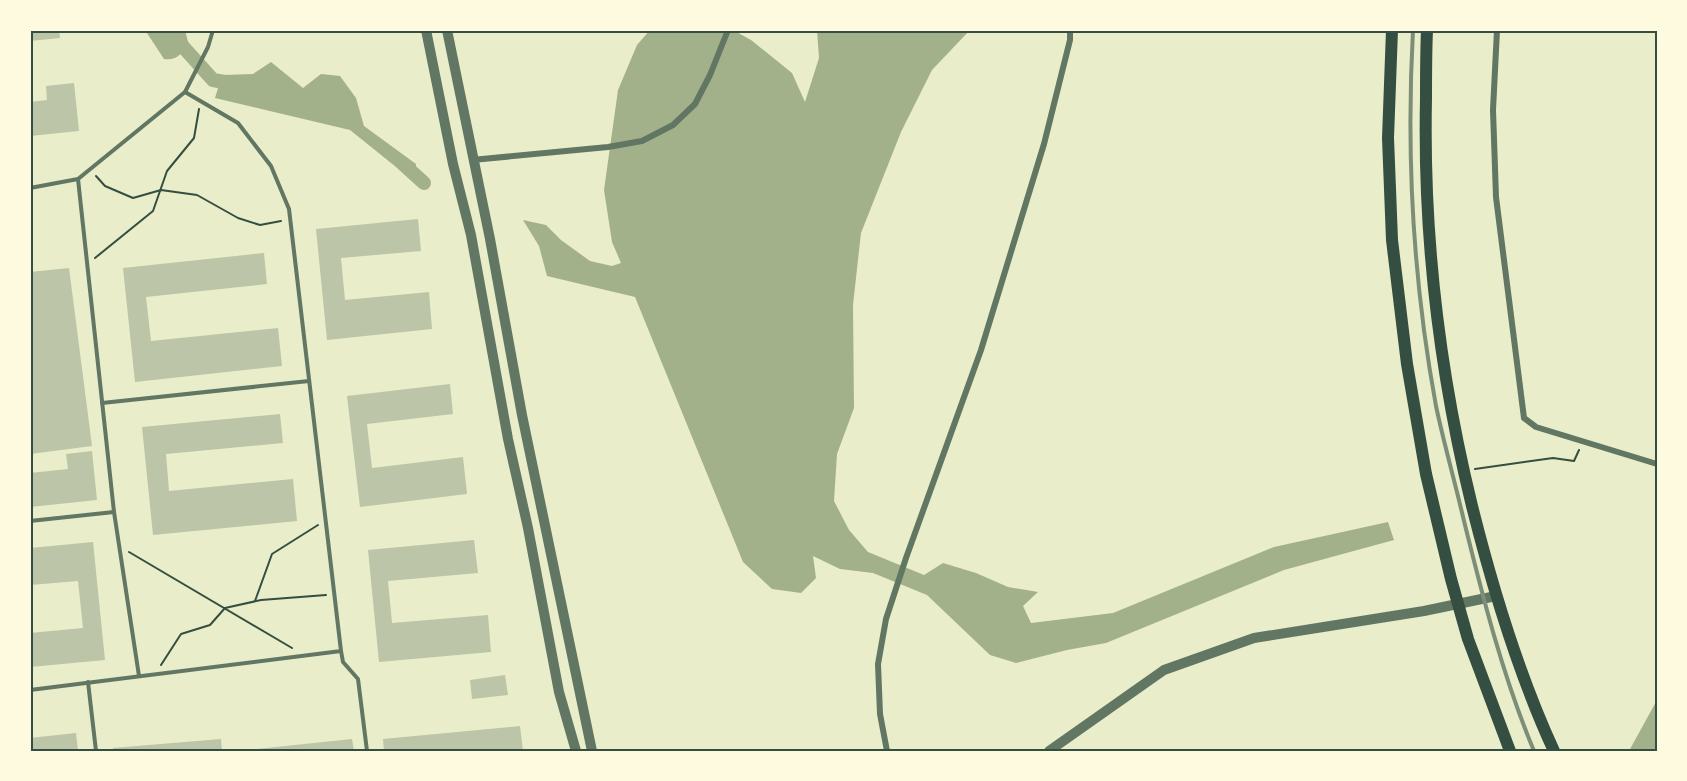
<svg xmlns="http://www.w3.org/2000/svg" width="1687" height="781" font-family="'IBM Plex Serif',serif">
<rect width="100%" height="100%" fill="#e9edc9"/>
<g fill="#a3b18a">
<path d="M 145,30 L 185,30 L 188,42 C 183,53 177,61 164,59 Z"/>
<polygon points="650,30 733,30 751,40 792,73 805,102 819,58 817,30 970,30 932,70 901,132 861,233 853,305 854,408 837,454 834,501 849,530 868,552 924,575 943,563 976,573 1008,587 1038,592 1023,606 1031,623 1113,613 1274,547 1388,522 1394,540 1284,570 1106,643 1067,650 1016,663 990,655 927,595 873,573 840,569 813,556 816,578 801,593 772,589 743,562 635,297 547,276 539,246 523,220 546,225 561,240 590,261 612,266 621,263 612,242 604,190 618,90 637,45"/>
<polygon points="271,62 303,88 321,74 340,76 356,98 364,126 416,164 416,183 350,130 215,98 222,75 253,74"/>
<polygon points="1657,700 1657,751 1629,751"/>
</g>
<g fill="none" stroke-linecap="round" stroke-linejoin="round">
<g stroke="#a3b18a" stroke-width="14">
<polyline points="168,30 213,80 236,84"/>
<polyline points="402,163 424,183"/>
</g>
</g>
<g fill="#bcc5a7">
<polygon points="30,30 59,30 60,38 30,41"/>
<polygon points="74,83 79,131 30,136 30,102 47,100 46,86"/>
<polygon points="418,219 421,251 341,258 345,300 429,292 432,329 327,340 316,229"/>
<polygon points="264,253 267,284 146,297 151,341 278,328 282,366 135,382 123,268"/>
<polygon points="69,268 92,446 30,454 30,272"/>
<polygon points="450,384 453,414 367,424 372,468 463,457 467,494 360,507 347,396"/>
<polygon points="280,414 283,443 166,454 169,491 293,479 297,521 153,535 142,427"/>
<polygon points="92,451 97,500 30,507 30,473 68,469 66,454"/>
<polygon points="474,540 478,573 388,581 392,623 488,615 491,652 379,662 368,550"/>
<polygon points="93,542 105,660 30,667 30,633 83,628 78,581 30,585 30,548"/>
<polygon points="505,675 508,695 472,699 470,680"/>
<polygon points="520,726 523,751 384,751 383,739"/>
<polygon points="76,733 78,751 30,751 30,738"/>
<polygon points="221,739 222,751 113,751 113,748"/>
<polygon points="352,739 354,751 257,751 257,749"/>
</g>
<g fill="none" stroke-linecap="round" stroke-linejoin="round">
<g stroke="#344e41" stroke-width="2">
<polyline points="96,176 105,186 133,198 161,190 197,195 238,218 260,225 281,221"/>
<polyline points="95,258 153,211 167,171 194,138 199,109"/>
<polyline points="1475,469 1553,458 1574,461 1579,450"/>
<polyline points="129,552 292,648"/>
<polyline points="255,601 272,554 318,525"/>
<polyline points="161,665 181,634 210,625 225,608 261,600 326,595"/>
</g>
<g stroke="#617663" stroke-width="4">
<polyline points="78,179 114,512 139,676"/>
<polyline points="30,188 78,179 185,92 208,47 213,30"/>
<polyline points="102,403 309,381"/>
<polyline points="30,521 114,512"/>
<polyline points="341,651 343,662 358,679 367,751"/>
<polyline points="88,682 96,751"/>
<polyline points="30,690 341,651 289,209 271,166 238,123 185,92"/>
</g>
<g stroke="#617663" stroke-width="6">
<polyline points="1497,30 1493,110 1496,197 1524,418 1536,427 1657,464"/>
<polyline points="472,160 608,147 642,141 673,125 695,104 710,75 728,30"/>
<polyline points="887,751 880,714 878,664 886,619 906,558 981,350 1044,144 1070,40 1070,30"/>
</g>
<g stroke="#617663" stroke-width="10">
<polyline points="426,30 453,164 471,235 508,439 528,528 559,692 576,751"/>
<polyline points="447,30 490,239 522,415 592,751"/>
<polyline points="1049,751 1164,670 1254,638 1424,611 1496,596"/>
</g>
<g stroke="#344e41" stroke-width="12">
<polyline points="1392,30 1388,138 1392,240 1407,364 1426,474 1451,579 1468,639 1510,751"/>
<path d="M 1427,30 C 1426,53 1426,75 1426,98 C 1423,238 1439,371 1472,506 C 1493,590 1518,673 1554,751"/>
</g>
<path stroke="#7c8e77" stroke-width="4" d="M 1413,30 C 1406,156 1413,281 1436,406 C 1444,444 1455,482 1464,521 C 1483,598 1503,677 1534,751"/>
</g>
<rect width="1687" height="781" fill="none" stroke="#fefae0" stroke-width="63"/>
<rect x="32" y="32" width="1624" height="718" fill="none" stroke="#344e41" stroke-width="2"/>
</svg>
